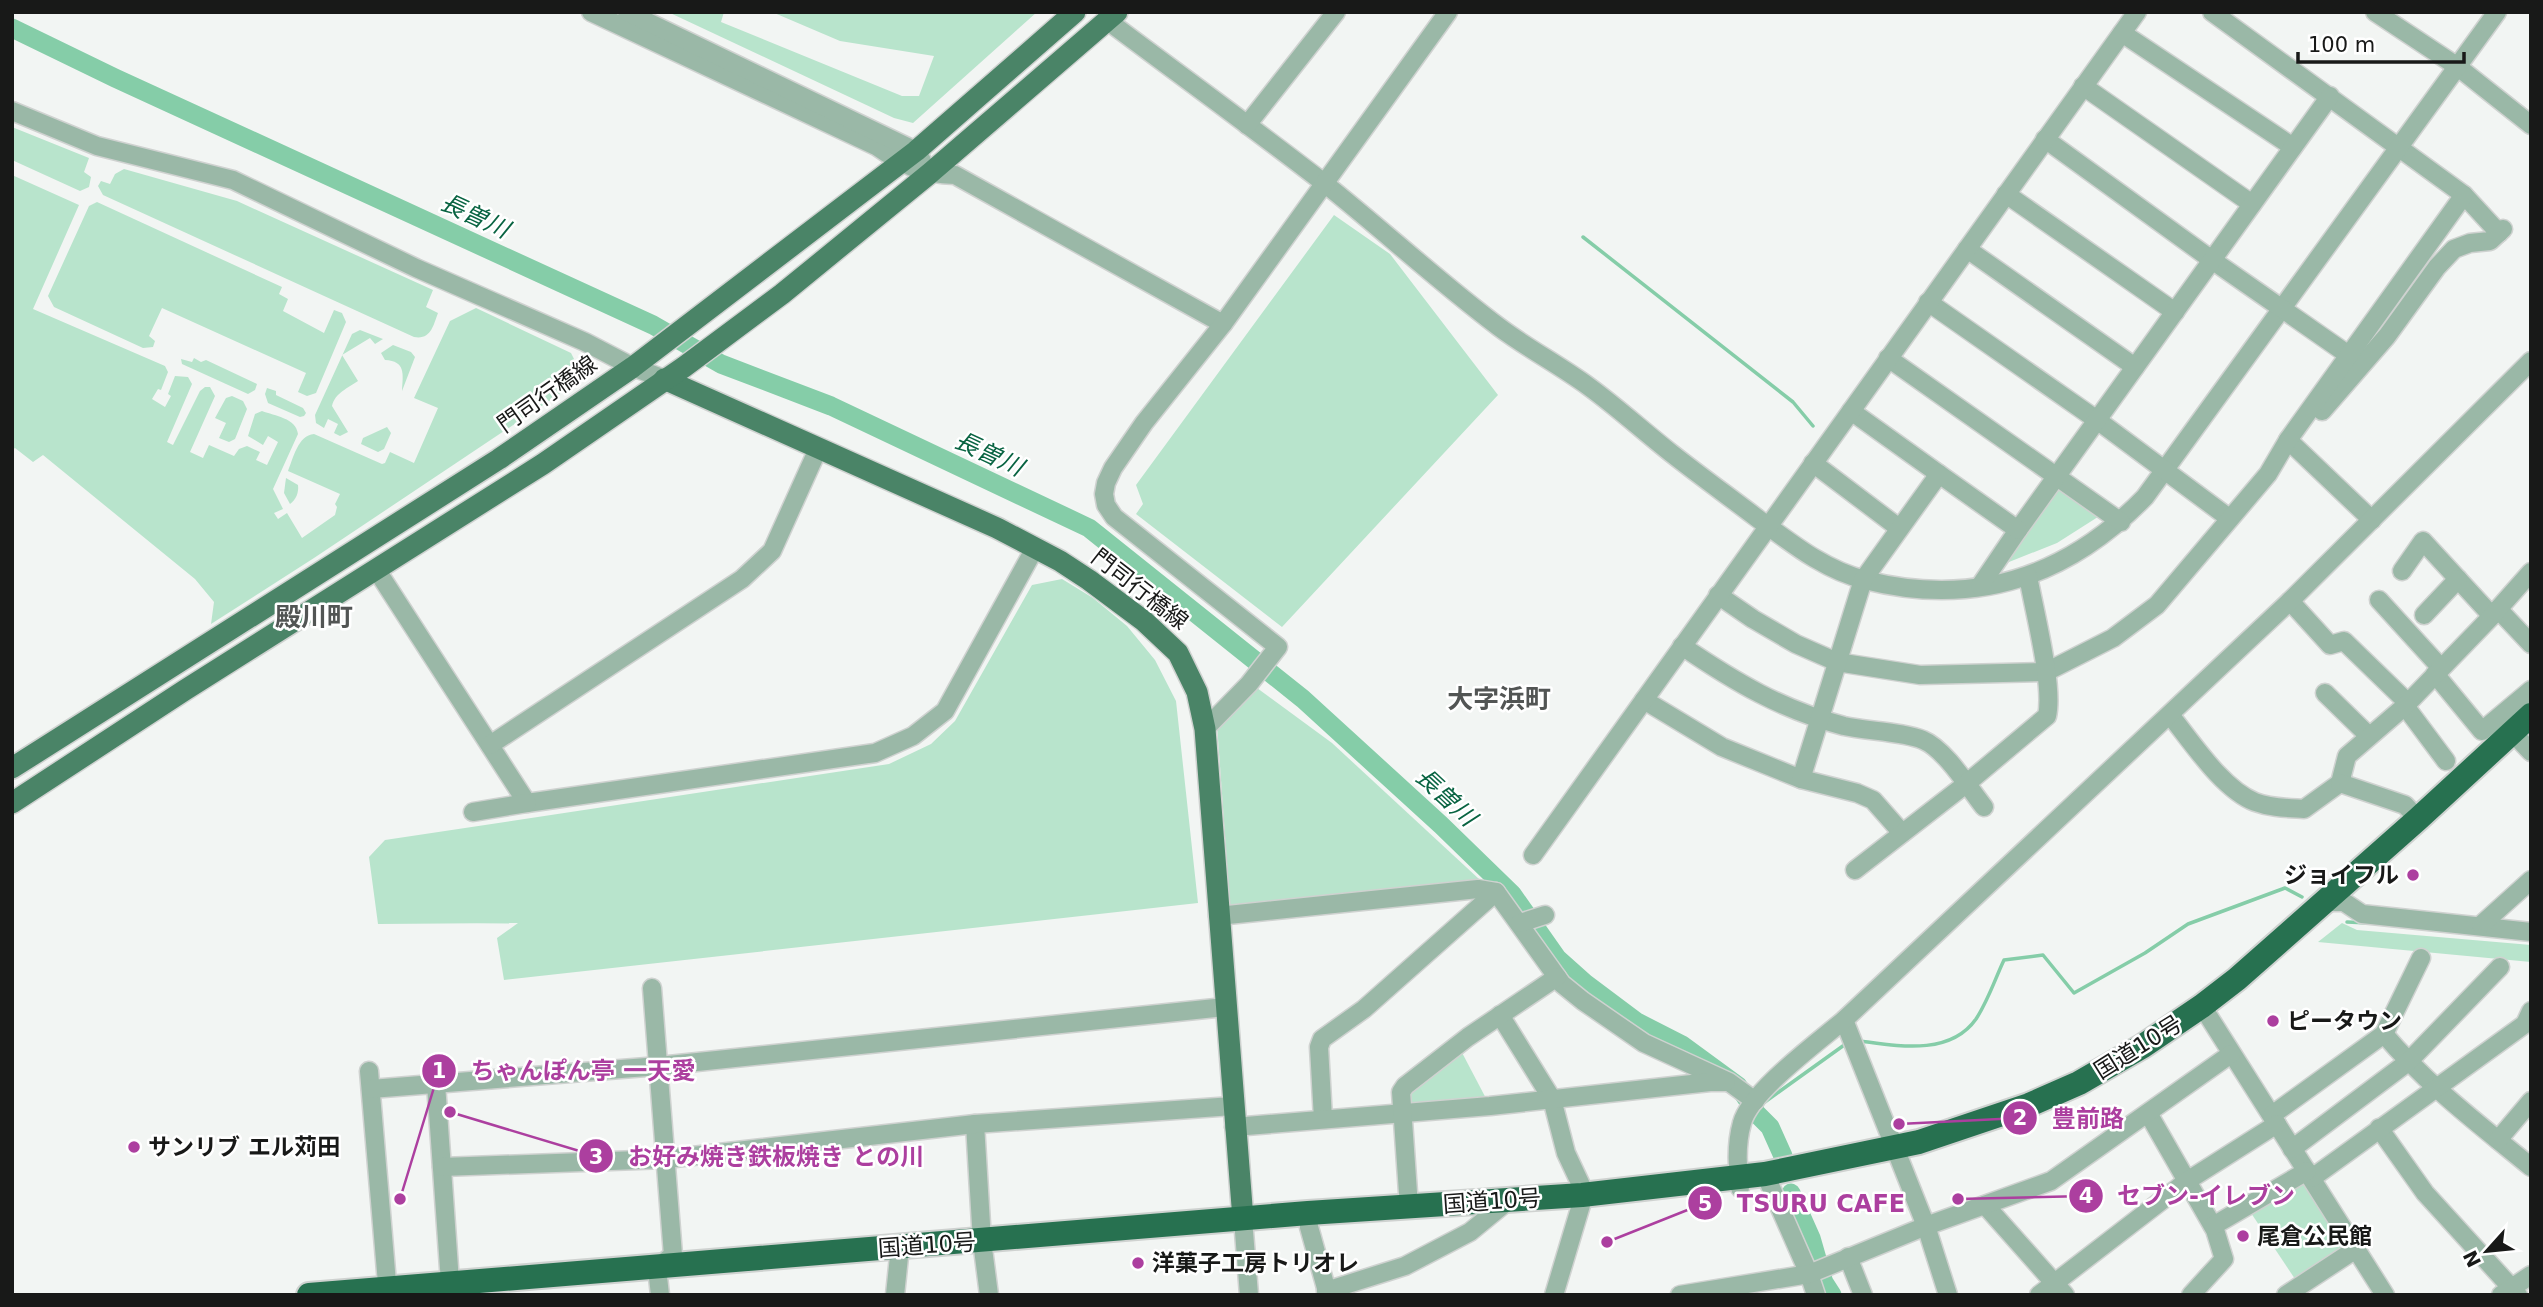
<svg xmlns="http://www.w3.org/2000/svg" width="2543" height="1307" font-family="'DejaVu Sans','Noto Sans JP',sans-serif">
<rect width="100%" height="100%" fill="#f2f5f3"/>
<g fill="#b8e4cc">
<polygon points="668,12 724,12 721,22 902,96 919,96 934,56 840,41 772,12 1037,12 913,123 894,118"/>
<polygon points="12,127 89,158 84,172 91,177 89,187 80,191 12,160"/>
<path d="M 124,169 L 237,201 L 433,290 L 426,307 L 438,313 C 433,326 431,340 414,337 L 103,195 L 98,186 L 101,181 L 110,184 L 115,174 Z"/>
<path d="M 12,175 L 79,205 L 33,309 L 165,366 L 168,372 L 161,390 L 158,389 L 152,399 L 165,407 L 171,396 L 168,394 L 175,376 L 188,377 L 192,384 L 167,442 L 173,445 L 200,391 L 205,387 L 210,387 L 215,396 L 190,452 L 203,458 L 209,445 L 234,456 L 239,449 L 247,446 L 260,452 L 256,460 L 267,465 L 278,442 L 268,436 L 263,445 L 248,436 L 255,414 L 262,411 C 275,416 296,418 298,434 L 273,489 L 283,509 L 274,513 L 278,519 L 287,513 L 302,538 L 335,515 L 337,507 L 335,504 L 340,494 L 288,471 C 293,459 298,435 314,434 L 382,464 L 385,463 L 390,452 L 414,463 L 438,408 L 414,398 L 450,321 L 476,308 L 571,353 L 580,371 L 576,383 L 314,558 L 211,624 L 214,602 L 195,579 L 43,455 L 33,462 L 15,448 L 12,450 Z"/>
<polygon points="97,202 282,287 279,294 288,299 283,311 324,333 334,310 342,313 346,322 316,393 307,396 298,392 306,373 162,308 149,336 155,341 153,347 143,348 54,307 48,296 89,206"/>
<polygon points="1334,215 1390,254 1498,395 1282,627 1136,514 1143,504 1136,485"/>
<path d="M 360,330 L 383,339 L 375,344 L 370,338 L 342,355 L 358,381 C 348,388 335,393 332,406 L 348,432 L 340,436 L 334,433 L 338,424 L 328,419 L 324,428 L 316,423 L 315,415 L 352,334 Z"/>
<path d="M 393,345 L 411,352 L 415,357 L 402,391 C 403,374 406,361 385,360 L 381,353 Z"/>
<polygon points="194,358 201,362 206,360 257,384 255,390 248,394 182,364 181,359 192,362"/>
<polygon points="267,388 276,391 276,395 303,408 306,413 304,416 300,417 268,403 265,394"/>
<polygon points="232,396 243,401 247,409 235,439 229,442 219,438 226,423 215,418 226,398"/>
<polygon points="387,427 391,433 384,449 378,452 361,444 363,438"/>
<polygon points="2052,475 2101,515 2057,543 1999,566"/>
<path d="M 286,478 L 298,485 C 299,492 296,500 290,504 L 284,493 Z"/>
<polygon points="1062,579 1093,598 1127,626 1155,660 1176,701 1198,903 504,980 497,938 518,923 378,924 369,857 385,840 889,764 931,744 955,721 1032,585"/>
<polygon points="1257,688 1332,743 1479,879 1230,905 1217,724"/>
<polygon points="2342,923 2357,930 2531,945 2531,962 2318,942"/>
<polygon points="1458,1045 1490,1106 1404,1112 1405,1086"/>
<polygon points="2306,1180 2345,1241 2344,1252 2297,1282 2249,1210"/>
</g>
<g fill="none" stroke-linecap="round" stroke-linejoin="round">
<g stroke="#85cda8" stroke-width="3.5">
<polyline points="1583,237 1793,402 1813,426"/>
<polyline points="2347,922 2368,923"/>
<path d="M 1860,1041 C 1898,1046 1950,1056 1976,1019 C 1988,1001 1995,979 2004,960 L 2043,955 L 2074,993 L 2145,953 L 2188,924 L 2285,888 L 2302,897"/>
<polyline points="1762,1104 1847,1043"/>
</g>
<g stroke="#85cda8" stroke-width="19">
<polyline points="12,28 115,78 653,325 721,364 831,406 1089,528 1303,699 1441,825 1512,894 1557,958 1585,983 1637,1022 1682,1045 1738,1086 1757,1114 1770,1127 1783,1156"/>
<polyline points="1791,1193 1811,1238 1824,1283 1823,1281 1832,1295"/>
</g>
<defs>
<g id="minor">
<path d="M 591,12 L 876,146 C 903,165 921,174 955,175 L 1223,324"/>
<polyline points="627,12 916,151 922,161"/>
<polyline points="2212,12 2464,195 2499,233"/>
<polyline points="2375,12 2458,67 2531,125"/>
<path d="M 1108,21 C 1180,75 1253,128 1324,183 C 1383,230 1439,282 1499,327 C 1527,348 1559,365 1588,386 C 1617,407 1643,431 1671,453 C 1699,475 1728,496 1757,518 C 1790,542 1824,570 1865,580 C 1975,608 2068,576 2145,497 L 2497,12"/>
<polyline points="2122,33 2293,147"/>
<polyline points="2083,86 2252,204"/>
<polyline points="12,111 97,146 233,180 416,268 585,342 633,367 664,379"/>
<polyline points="1247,125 1336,12"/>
<polyline points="2045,139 2212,260 2350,356"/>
<polyline points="2006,194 2175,312"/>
<polyline points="1967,249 2135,367"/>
<polyline points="1928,302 2097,420 2229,518"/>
<polyline points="1888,358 2121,522"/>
<polyline points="1851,411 1939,474"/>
<polyline points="2322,411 2387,336 2437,267 2454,249 2470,243 2490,241 2503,229"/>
<polyline points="2288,440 2372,520"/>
<polyline points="1813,463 1899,528"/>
<polyline points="376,569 527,803 875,753 913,736 945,711 1035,548"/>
<polyline points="2402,571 2423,541 2492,616"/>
<polyline points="1980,586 2018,530 2330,96"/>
<polyline points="1718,595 1753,619 1796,644 1837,662 1920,675 2046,672 2113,638 2157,605 2268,474 2288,440 2464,195"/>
<polyline points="2379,600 2441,668"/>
<polyline points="2290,601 2330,645 2344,641 2408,703"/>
<polyline points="2498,609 2531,644"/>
<polyline points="2424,615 2458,579"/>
<path d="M 1682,646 C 1735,682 1782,710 1844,726 C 1867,731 1905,732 1923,740 C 1945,749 1969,788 1984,807"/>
<polyline points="2435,674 2482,731 2531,690"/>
<polyline points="2325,693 2369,736"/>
<polyline points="1644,700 1722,747 1801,779 1857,793 1873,800 1902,833"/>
<polyline points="2405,706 2446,761"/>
<path d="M 2170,715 C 2192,742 2222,789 2255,802 C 2271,808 2288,808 2304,809 L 2340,783 L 2347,756 L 2405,706 L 2492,616 L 2531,572"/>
<polyline points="1205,729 1249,684 1278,647 1114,517 1106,505 1104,494 1106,483 1113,468 1144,423 1223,324 1448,12"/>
<polyline points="2512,732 2531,752"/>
<polyline points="490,745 742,579 772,551 818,449"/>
<polyline points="1801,779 1863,580 1939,474 2018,530"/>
<polyline points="2340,783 2405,805 2418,819"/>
<polyline points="473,812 527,803"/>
<polyline points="1533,855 2137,12"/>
<path d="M 1855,870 L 1966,784 L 2047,716 C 2054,686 2034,610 2028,576"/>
<polyline points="2325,902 2344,902 2362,914 2531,932"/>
<polyline points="1218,916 1478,889 1496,892 1562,984 1583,1001 1644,1043 1729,1082 1755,1101"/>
<polyline points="1520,923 1545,915"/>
<polyline points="2481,925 2531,880"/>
<polyline points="652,988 673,1255 657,1268 660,1295"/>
<polyline points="2202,1006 2385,1295"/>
<polyline points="1500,1015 1552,1099 1566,1153 1581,1185 1581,1205 1554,1295"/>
<polyline points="1844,1020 1926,1226 1948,1295"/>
<path d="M 2384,1034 C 2427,1085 2480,1125 2531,1167"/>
<polyline points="369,1071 388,1295"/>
<polyline points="436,1084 450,1282"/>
<polyline points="371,1089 659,1066 1225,1007"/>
<polyline points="2148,1113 2215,1230 2224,1259 2191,1295"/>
<polyline points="2272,1115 2384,1034 2421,958"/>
<polyline points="1323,1119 1319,1047 1322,1039 1364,1009 1496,892"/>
<polyline points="975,1124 982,1241 989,1295"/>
<polyline points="1234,1127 1490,1106 1710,1082 1726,1082"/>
<polyline points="2379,1128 2425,1193 2518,1295"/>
<polyline points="2498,1140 2531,1101"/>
<polyline points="2292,1149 2408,1062 2500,967"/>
<polyline points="442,1167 666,1159 975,1124 1233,1106"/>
<polyline points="1765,1174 1809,1274 1816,1295"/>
<polyline points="2312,1178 2525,1024 2531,1011"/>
<path d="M 1740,1188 C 1737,1167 1736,1144 1742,1123 C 1750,1092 1818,1042 1844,1020 L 2290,601 L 2531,361"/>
<polyline points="1985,1205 2065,1295"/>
<polyline points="1409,1207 1401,1092 1405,1086 1468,1037 1557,977"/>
<polyline points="1308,1213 1309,1227 1328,1295"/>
<polyline points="1243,1219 1249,1295"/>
<polyline points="2213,1226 2307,1171"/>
<polyline points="1848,1257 1863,1295"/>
<polyline points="1326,1291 1405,1266 1470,1232 1509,1200"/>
<polyline points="895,1295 900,1247"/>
<polyline points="1680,1295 1809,1274 1926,1226 2051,1181 2231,1054"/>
<polyline points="2039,1295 2187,1181 2277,1124"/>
<polyline points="2286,1295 2356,1249"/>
<polyline points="2501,1295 2531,1275"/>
</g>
<g id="major">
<polyline points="664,379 997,528 1060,561 1089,580 1144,621 1178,653 1197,692 1205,729 1243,1219"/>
<polyline points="12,768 499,459 633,367 916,151 1075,12"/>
<polyline points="12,803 185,690 543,464 684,367 782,294 929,174 1117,12"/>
</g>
<polyline id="highway" points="309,1295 1308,1213 1582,1195 1765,1174 1919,1142 2029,1105 2079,1083 2143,1046 2202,1006 2237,979 2418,819 2531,715"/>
</defs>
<use href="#minor" stroke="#cfd2d0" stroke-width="21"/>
<use href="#major" stroke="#cfd2d0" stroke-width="24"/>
<use href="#highway" stroke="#cfd2d0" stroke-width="28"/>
<use href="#minor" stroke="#9ab8a7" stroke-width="18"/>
<use href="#major" stroke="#4a8467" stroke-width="21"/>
<use href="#highway" stroke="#277150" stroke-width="24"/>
</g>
<g fill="#ac3f9f" stroke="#fff" stroke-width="2.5">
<circle cx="2413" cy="875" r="7"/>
<circle cx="2273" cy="1021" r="7"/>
<circle cx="134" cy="1147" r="7"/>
<circle cx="2243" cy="1236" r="7"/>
<circle cx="1138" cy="1263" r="7"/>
</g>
<g text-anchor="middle" stroke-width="5" stroke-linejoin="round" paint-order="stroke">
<g font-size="23" fill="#181918" stroke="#fff">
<text transform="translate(547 394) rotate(-35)" y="8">門司行橋線</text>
<text transform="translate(1140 589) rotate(38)" y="8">門司行橋線</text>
<text transform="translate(2138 1047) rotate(-32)" y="8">国道10号</text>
<text transform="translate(1492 1201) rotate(-4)" y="8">国道10号</text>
<text transform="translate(927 1245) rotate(-4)" y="8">国道10号</text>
</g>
<g font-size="23" font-weight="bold" fill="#181918" stroke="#fff" text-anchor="start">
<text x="2399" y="883" text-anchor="end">ジョイフル</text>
<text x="2287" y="1029">ピータウン</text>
<text x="148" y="1155">サンリブ エル苅田</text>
<text x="2257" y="1244">尾倉公民館</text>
<text x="1152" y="1271">洋菓子工房トリオレ</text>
</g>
<g font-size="24" font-style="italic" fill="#096442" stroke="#fff">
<text transform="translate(475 216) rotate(25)" y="8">長曽川</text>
<text transform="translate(989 454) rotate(25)" y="8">長曽川</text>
<text transform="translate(1446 797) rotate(43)" y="8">長曽川</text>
</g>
<g font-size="26" font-weight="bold" fill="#525554" stroke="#fff">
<text x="314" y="626">殿川町</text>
<text x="1499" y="708">大字浜町</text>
</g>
</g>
<path fill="none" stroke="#ac3f9f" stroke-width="2.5" d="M400 1199L439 1071M1899 1124L2020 1118M450 1112L596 1156M1958 1199L2086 1196M1607 1242L1705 1203"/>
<g fill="#ac3f9f" stroke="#fff" stroke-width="2.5">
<circle cx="400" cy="1199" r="7"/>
<circle cx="1899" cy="1124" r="7"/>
<circle cx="450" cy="1112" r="7"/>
<circle cx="1958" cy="1199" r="7"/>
<circle cx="1607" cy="1242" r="7"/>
<circle cx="439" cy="1071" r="18"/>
<circle cx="2020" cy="1118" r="18"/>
<circle cx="596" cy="1156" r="18"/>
<circle cx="2086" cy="1196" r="18"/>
<circle cx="1705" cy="1203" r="18"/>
</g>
<g font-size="21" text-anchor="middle" font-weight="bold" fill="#fff">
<text x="439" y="1078">1</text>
<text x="2020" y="1125">2</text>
<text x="596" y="1164">3</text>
<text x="2086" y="1203">4</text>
<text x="1705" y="1211">5</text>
</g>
<g font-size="24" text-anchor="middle" font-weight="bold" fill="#ac3f9f" stroke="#fff" stroke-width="5" stroke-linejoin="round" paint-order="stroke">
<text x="583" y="1079">ちゃんぽん亭 一天愛</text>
<text x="2088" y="1127">豊前路</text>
<text x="776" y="1165">お好み焼き鉄板焼き との川</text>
<text x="2206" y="1204">セブン-イレブン</text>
<text x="1821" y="1212">TSURU CAFE</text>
</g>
<rect width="2543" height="1307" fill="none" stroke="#181918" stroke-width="28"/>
<g transform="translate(2487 1251) rotate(243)" stroke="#ffffff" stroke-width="5" paint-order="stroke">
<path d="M0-5L12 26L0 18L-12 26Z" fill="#181918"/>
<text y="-10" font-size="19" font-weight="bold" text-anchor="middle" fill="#181918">N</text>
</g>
<path d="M2298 52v10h166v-10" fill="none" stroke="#181918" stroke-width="3.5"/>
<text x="2308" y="52" font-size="21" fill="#181918" stroke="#ffffff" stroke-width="5" paint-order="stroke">100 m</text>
</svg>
